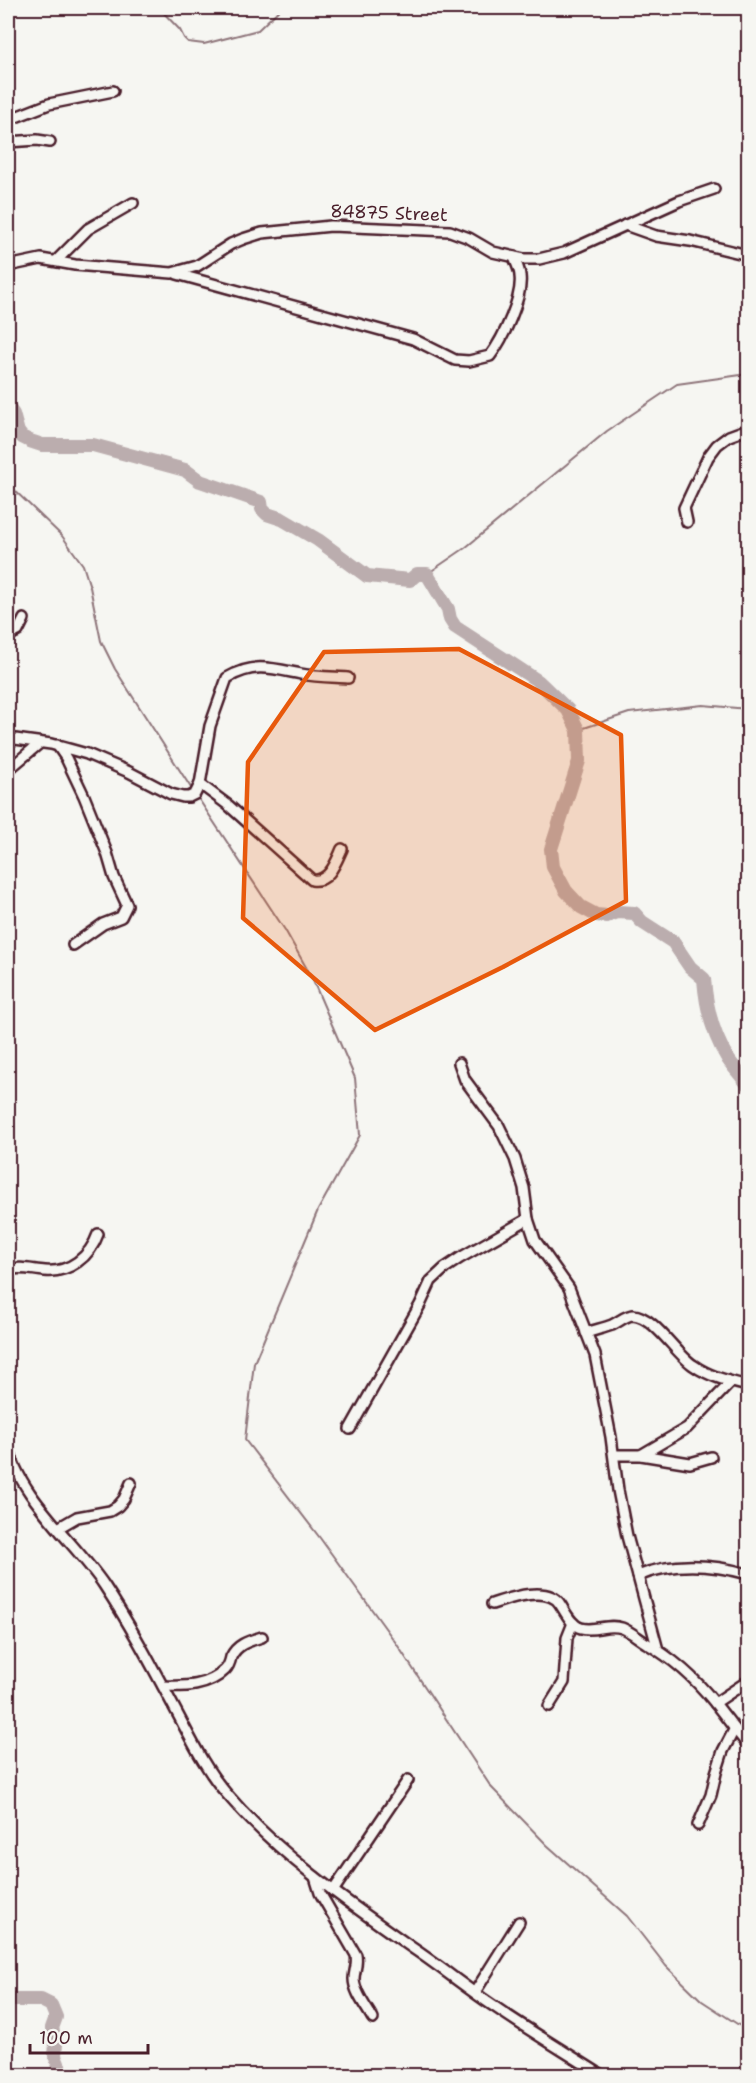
<svg xmlns="http://www.w3.org/2000/svg" width="756" height="2083" font-family="'Shantell Sans',sans-serif">
<rect width="100%" height="100%" fill="#f6f6f2"/>
<filter id="ink" filterUnits="userSpaceOnUse"><feTurbulence type="fractalNoise" baseFrequency=".0167" numOctaves="2"/><feDisplacementMap in="SourceGraphic" scale="12" xChannelSelector="R" yChannelSelector="G"/><feConvolveMatrix kernelMatrix="1 2 1 2 8 2 1 2 1" color-interpolation-filters="sRGB"/></filter>
<g filter="url(#ink)">
<g fill="none" stroke-linecap="round" stroke-linejoin="round">
<g stroke="#8e747a" stroke-width="2">
<polyline points="159,8 180,30 184,38 188,42 204,44 258,30 281,8"/>
<polyline points="8,484 62,536 83,565 90,587 101,641 115,669 193,791"/>
<polyline points="427,574 465,548 607,431 677,384 748,374"/>
<polyline points="578,730 629,713 703,705 748,709"/>
<polyline points="196,795 285,930 311,976 355,1078 360,1135 318,1210 254,1363 245,1440 320,1538 396,1643 491,1787 547,1845 627,1916 666,1966 702,2001 748,2031"/>
</g>
<g stroke="#bbadae" stroke-width="14">
<path d="M 8,407 L 13,414 L 18,432 L 22,437 L 30,441 L 42,445 L 93,445 L 185,470 L 200,481 L 261,502 L 262,509 L 267,514 L 282,519 L 318,540 L 367,576 L 410,580 L 417,574 L 427,574 L 448,609 L 450,619 L 455,627 L 538,681 L 568,710 L 578,730 L 579,761 L 551,849 L 553,867 L 566,891 L 581,907 L 596,915 L 607,916 L 618,912 L 634,913 L 642,922 L 673,942 L 690,967 L 704,979 C 706,1006 713,1035 728,1059 C 734,1068 742,1076 748,1085"/>
<polyline points="8,2000 41,2000 51,2005 56,2017 52,2028 56,2043 55,2056 63,2076"/>
</g>
<defs>
<g id="minor">
<polyline points="8,120 49,104 113,91"/>
<polyline points="8,142 37,140 50,142"/>
<polyline points="625,225 656,236 690,241 748,255"/>
<polyline points="56,261 88,229 133,203"/>
<polyline points="8,266 41,259 75,265 172,273 197,266 231,244 243,239 262,233 331,226 450,231 469,238 493,252 524,259 539,259 564,253 679,201 714,189"/>
<path d="M 177,274 L 413,339 L 455,360 L 469,361 L 490,356 C 503,339 523,297 520,276 C 520,270 516,263 514,257"/>
<polyline points="687,522 684,508 708,457 717,445 729,436 748,429"/>
<polyline points="8,636 18,631 24,619"/>
<path d="M 8,738 L 51,744 L 87,754 L 129,772 L 171,794 L 183,797 L 189,797 L 195,794 L 200,784 L 210,726 L 227,678 C 255,662 271,668 301,674 C 316,677 333,677 348,678"/>
<polyline points="57,745 66,758 84,796 107,853 114,877 127,905 121,917 103,924 73,945"/>
<polyline points="8,770 40,743"/>
<path d="M 200,784 L 228,805 L 312,880 C 329,883 336,862 342,849"/>
<polyline points="459,1063 465,1080 499,1126 515,1159 524,1188 528,1219 535,1240 569,1288 595,1355 611,1437 618,1490 627,1536 658,1650"/>
<path d="M 8,1270 C 20,1266 32,1270 45,1271 C 69,1273 90,1257 98,1234"/>
<path d="M 586,1333 C 594,1330 604,1328 612,1325 C 619,1322 626,1315 633,1315 C 654,1316 676,1354 693,1365 C 710,1377 728,1381 748,1386"/>
<polyline points="350,1429 420,1305 431,1281 445,1268 460,1258 528,1219"/>
<path d="M 8,1444 C 16,1494 76,1543 104,1585 C 131,1626 153,1668 176,1711 C 191,1739 205,1769 226,1793 C 279,1855 347,1902 414,1949 C 442,1968 468,1989 495,2007 C 530,2031 567,2053 603,2076"/>
<polyline points="614,1455 641,1455 690,1463 711,1457"/>
<polyline points="641,1455 687,1428 731,1382"/>
<polyline points="58,1528 77,1517 110,1511 118,1506 124,1499 131,1483"/>
<path d="M 638,1576 C 674,1561 711,1564 748,1574"/>
<path d="M 492,1604 C 510,1598 548,1585 560,1604 C 566,1613 571,1625 581,1628 C 595,1632 608,1623 622,1628 C 630,1631 638,1638 646,1643 C 672,1658 695,1678 714,1702 C 726,1717 736,1731 748,1745"/>
<path d="M 163,1686 C 185,1687 208,1687 225,1670 C 229,1666 230,1662 231,1657 C 237,1644 249,1641 262,1637"/>
<polyline points="715,1703 748,1681"/>
<polyline points="549,1706 564,1682 567,1638 573,1623"/>
<polyline points="698,1825 711,1795 716,1773 723,1751 734,1730"/>
<path d="M 315,1877 L 320,1893 L 356,1955 C 358,1964 354,1971 354,1979 C 354,1992 367,2008 373,2019"/>
<polyline points="333,1891 408,1780"/>
<polyline points="475,1992 519,1922"/>
</g>
</defs>
<use href="#minor" stroke="#4a1f2b" stroke-width="14"/>
<use href="#minor" stroke="#f6f6f2" stroke-width="9"/>
</g>
</g>
<path fill="#e8590c" fill-opacity="0.2" stroke="#e8590c" stroke-width="4.5" stroke-linejoin="round" d="M 459,649 L 621,735 L 626,901 L 503,967 L 375,1030 L 243,918 L 248,762 L 324,652 Z"/>
<g text-anchor="middle" stroke-width="5" stroke-linejoin="round" paint-order="stroke">
<g font-size="18" fill="#4a1f2b" stroke="#f6f6f2">
<text transform="translate(389 213) rotate(2)" y="6">84875 Street</text>
</g>
</g>
<rect width="756" height="2083" fill="none" stroke="#f6f6f2" stroke-width="30"/>
<rect x="15" y="15" width="726" height="2053" fill="none" stroke="#4a1f2b" stroke-width="2" filter="url(#ink)"/>
<path d="M30 2044v9h118v-9" fill="none" stroke="#4a1f2b" stroke-width="3"/>
<text x="39" y="2044" font-size="18" fill="#4a1f2b" stroke="#f6f6f2" stroke-width="4.5" paint-order="stroke">100 m</text>
</svg>
